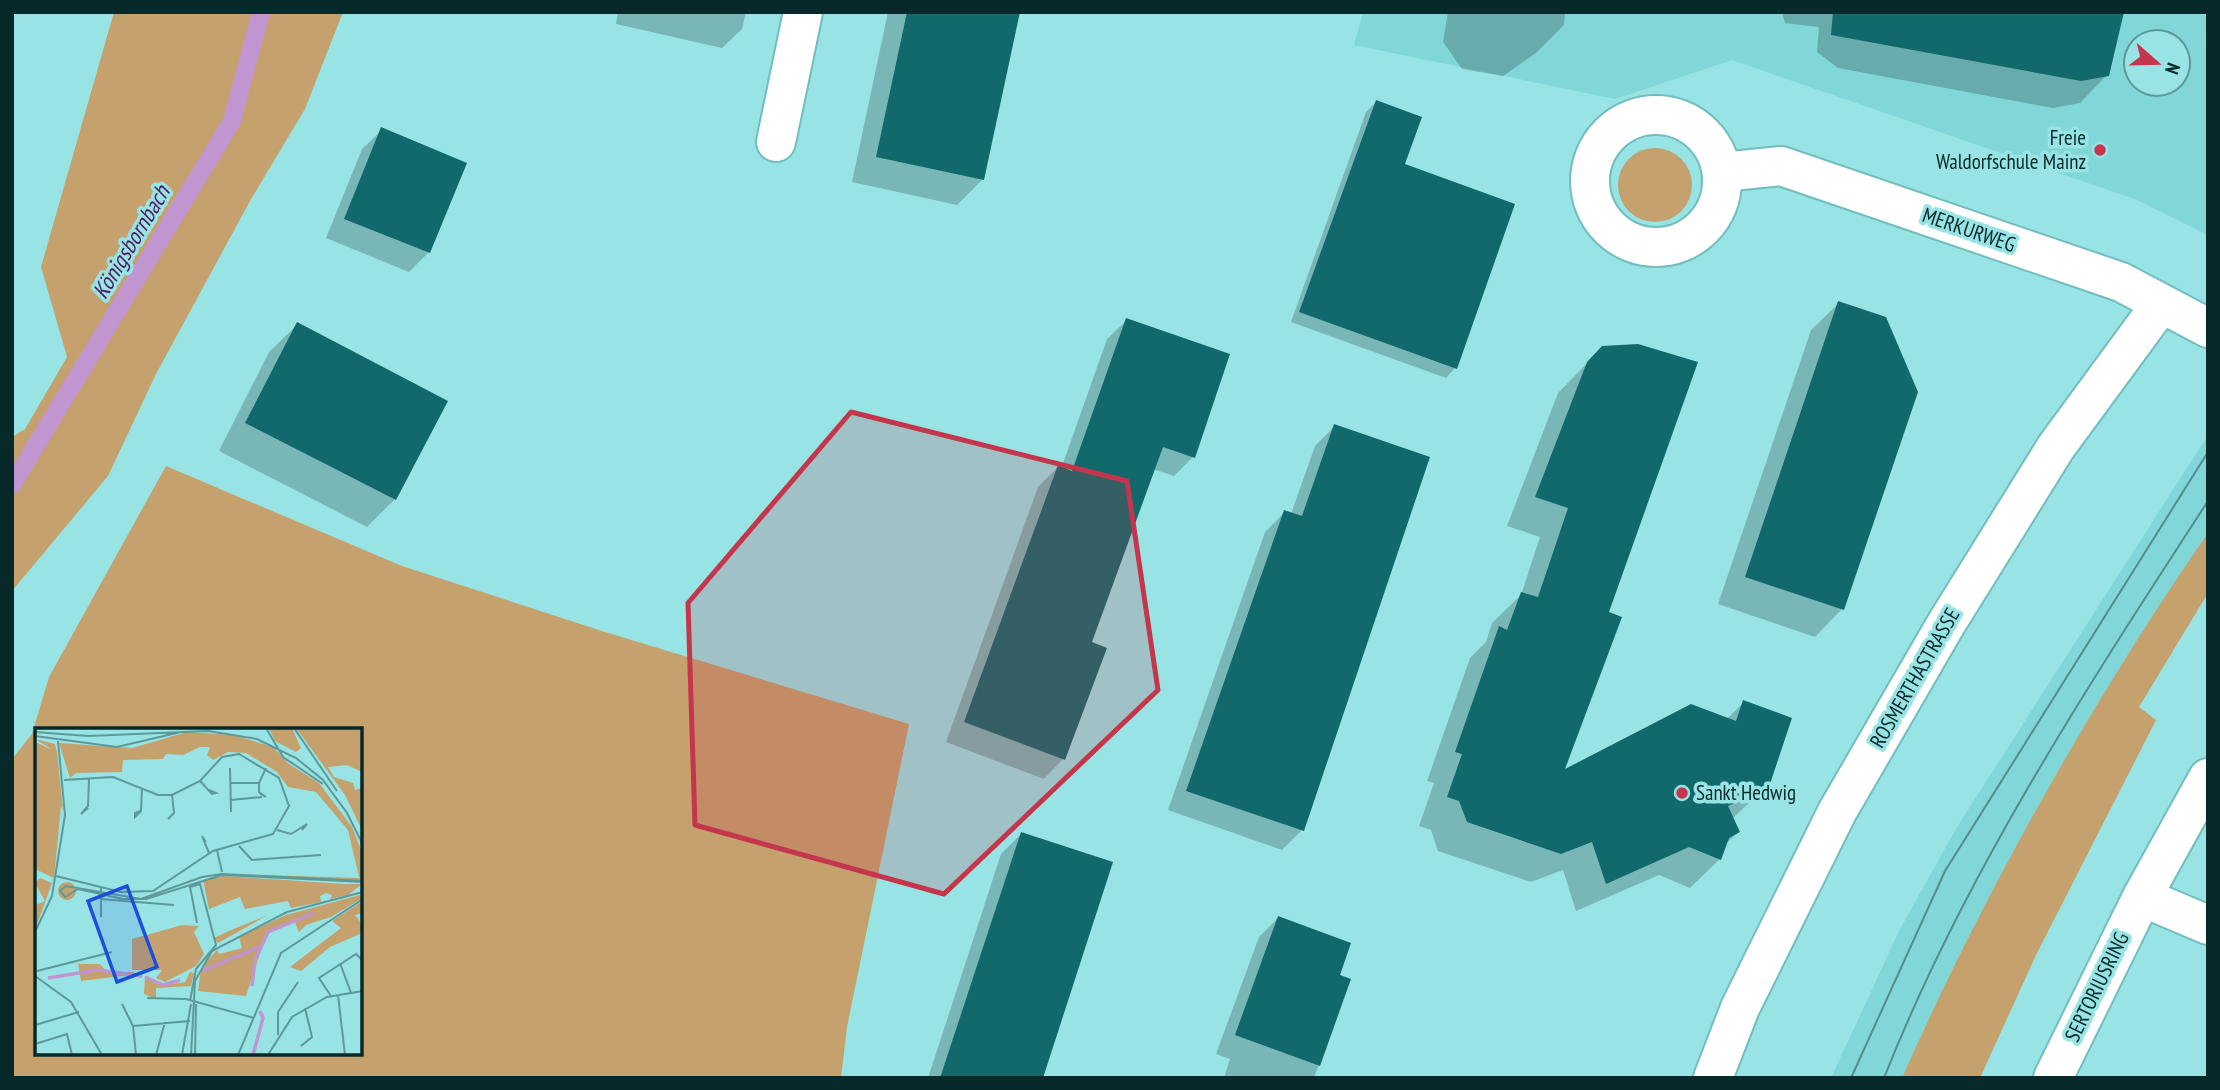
<svg xmlns="http://www.w3.org/2000/svg" width="2220" height="1090" font-family="'PT Sans Narrow',sans-serif">
<rect width="100%" height="100%" fill="#98e4e5"/>
<g fill="#81d6d8" fill-rule="evenodd">
<path d="M 1363,12 L 2208,12 L 2208,235 L 2137,200 L 1732,60 L 1615,99 L 1354,45 ZM 2136,42 L 2178,42 L 2178,84 L 2136,84 Z"/>
<polygon points="2208,435 2208,533 2112,684 2053,785 1999,882 1902,1078 1831,1078 1899,931 1957,827"/>
</g>
<g fill="#c4a16d" fill-rule="evenodd">
<polygon points="114,12 343,12 305,109 250,201 156,374 108,476 12,591 12,437 25,429 67,357 41,267"/>
<circle cx="1655" cy="185" r="37"/>
<path d="M 166,466 L 402,566 L 605,632 L 909,724 L 847,1027 L 841,1078 L 12,1078 L 12,759 L 32,734 L 49,677 ZM 37,730 L 360,730 L 360,1053 L 37,1053 Z"/>
<path d="M 2208,533 L 2208,593 L 2139,707 L 2156,720 L 2036,955 L 1980,1078 L 1902,1078 C 1984,893 2093,699 2208,533 Z"/>
</g>
<g fill="#0003">
<polygon points="618,12 746,12 742,29 722,48 616,24"/>
<polygon points="888,12 1018,12 983,179 957,205 852,182"/>
<polygon points="1448,12 1565,12 1564,25 1536,53 1503,76 1462,69 1443,42"/>
<polygon points="1782,12 2122,12 2107,75 2080,103 2053,108 1838,68 1817,52 1819,27 1785,23"/>
<polygon points="1376,102 1403,165 1455,368 1446,378 1291,322 1366,112"/>
<polygon points="382,130 429,252 409,272 326,238 362,149"/>
<polygon points="1839,303 1842,609 1815,637 1718,604 1811,330"/>
<polygon points="1127,320 1193,457 1174,476 1153,469 1089,643 1105,649 1063,759 1044,779 946,742 1038,487 1058,467 1061,469 1107,339"/>
<polygon points="297,325 446,401 395,499 367,527 219,451 269,352"/>
<polygon points="1602,348 1607,613 1561,773 1727,719 1744,702 1767,786 1732,819 1738,832 1724,846 1720,859 1690,888 1659,875 1576,911 1563,870 1531,882 1438,851 1431,830 1419,826 1434,783 1427,781 1470,658 1486,642 1492,623 1521,595 1540,537 1507,526 1558,393"/>
<polygon points="1335,426 1428,458 1302,830 1282,850 1168,810 1265,532 1285,512 1291,514 1315,446"/>
<polygon points="1021,834 1041,1078 928,1078 1001,854"/>
<polygon points="1278,918 1338,976 1349,980 1314,1078 1224,1078 1230,1059 1216,1054 1259,937"/>
</g>
<g fill="none" stroke-linecap="round" stroke-linejoin="round">
<polyline stroke="#c196d0" stroke-width="18" points="12,485 232,121 261,12"/>
</g>
<g fill="#11696b">
<polygon points="907,12 1020,12 984,180 876,157"/>
<polygon points="1833,12 2124,12 2109,76 2081,81 1831,35"/>
<polygon points="1376,100 1422,117 1405,164 1515,204 1457,369 1299,312"/>
<polygon points="381,127 467,163 430,253 344,219"/>
<polygon points="1838,301 1886,317 1918,392 1844,610 1745,577"/>
<polygon points="1126,318 1230,354 1195,458 1163,447 1092,642 1107,648 1065,760 964,722 1058,465 1072,471"/>
<polygon points="297,322 448,401 396,500 245,423"/>
<polygon points="1638,344 1698,362 1609,612 1622,617 1565,769 1691,704 1736,721 1743,700 1792,718 1769,787 1728,806 1740,832 1729,838 1721,860 1689,847 1606,884 1592,842 1561,854 1467,822 1459,801 1447,797 1462,754 1455,752 1499,626 1507,630 1521,592 1538,597 1568,508 1535,497 1587,362 1602,346"/>
<polygon points="1334,424 1430,457 1304,831 1186,791 1284,510 1302,516"/>
<polygon points="1021,832 1113,862 1090,933 1043,1078 940,1078"/>
<polygon points="1278,916 1351,943 1340,975 1351,979 1320,1066 1235,1035"/>
</g>
<g fill="none" stroke-linecap="round" stroke-linejoin="round">
<defs>
<g id="minor">
<circle cx="1656" cy="181" r="66"/>
<polyline points="776,142 803,12"/>
<polyline points="1722,172 1781,166 2121,282 2208,328"/>
<polyline points="2142,897 2208,925"/>
<polyline points="1713,1078 1740,1008 1837,812 1946,624 2056,447 2161,304"/>
<polyline points="2053,1078 2142,897 2208,778"/>
</g>
</defs>
<use href="#minor" stroke="#72bdbe" stroke-width="42"/>
<use href="#minor" stroke="#fff" stroke-width="38"/>
<g stroke="#548c8d" stroke-width="2">
<polyline points="1851,1078 1945,871 2208,452"/>
<path d="M 1884,1078 C 1965,873 2088,686 2208,501"/>
</g>
</g>
<path fill="#c5354b" fill-opacity="0.2" stroke="#c5354b" stroke-width="5" stroke-linejoin="round" d="M 851,412 L 1127,481 L 1158,690 L 944,894 L 695,825 L 688,603 Z"/>
<g fill="#c5354b" stroke="#98e4e5" stroke-width="2.5">
<circle cx="2100" cy="150" r="7"/>
<circle cx="1682" cy="793" r="7"/>
</g>
<g text-anchor="middle" stroke-width="7" stroke-linejoin="round" paint-order="stroke">
<g font-size="21" fill="#08292a" stroke="#98e4e5" text-anchor="end">
<text x="2086" y="145">Freie<tspan x="2086" dy="24">Waldorfschule Mainz</tspan></text>
<text x="1696" y="800" text-anchor="start">Sankt Hedwig</text>
</g>
<g font-size="21" fill="#08292a" stroke="#98e4e5">
<text transform="translate(1969 230) rotate(19)" y="7">MERKURWEG</text>
<text transform="translate(1915 678) rotate(-60)" y="7">ROSMERTHASTRASSE</text>
<text transform="translate(2097 987) rotate(-64)" y="7">SERTORIUSRING</text>
</g>
<g font-size="23" font-style="italic" fill="#501a60" stroke="#98e4e5">
<text transform="translate(131 242) rotate(-59)" y="8">Königsbornbach</text>
</g>
</g>
<g transform="translate(35 728)">
<rect width="327" height="327" fill="#98e4e5"/>
<path d="M 234,0 L 257,0 L 266,20 L 261,24 L 240,13 ZM 261,0 L 327,0 L 327,44 L 312,37 L 293,39 L 299,49 L 318,55 L 320,62 L 327,60 L 327,102 L 310,67 ZM 152,4 L 199,7 L 238,19 L 254,36 L 284,55 L 317,99 L 327,124 L 327,148 L 324,149 L 313,102 L 281,64 L 253,59 L 242,44 L 211,25 L 193,24 L 178,32 L 172,27 L 175,19 L 165,19 L 148,27 L 131,26 L 128,31 L 88,32 L 87,44 L 41,45 L 35,50 L 24,15 L 97,20 ZM 0,11 L 20,16 L 22,24 L 28,82 L 26,78 L 19,150 L 0,141 L 0,14 L 18,22 ZM 196,146 L 327,150 L 327,153 L 315,154 ZM 188,148 L 310,156 L 327,156 L 313,167 L 295,171 L 297,167 L 291,165 L 285,168 L 286,174 L 256,180 L 253,173 L 210,181 L 205,169 L 174,181 L 177,196 L 168,152 ZM 5,150 L 17,155 L 0,202 L 1,177 L 10,173 L 0,155 ZM23 163a9 9 0 1 1 18 0a9 9 0 1 1-18 0ZM 325,167 L 326,171 L 296,189 L 271,197 L 264,204 L 259,192 L 232,204 L 211,268 L 163,263 L 166,240 L 182,222 L 184,226 L 207,220 L 204,209 L 251,187 ZM 326,174 L 327,185 L 320,187 L 327,196 L 327,205 L 295,219 L 266,243 L 255,239 L 306,200 L 297,193 ZM 233,187 L 183,215 L 179,210 L 196,202 ZM 147,197 L 164,198 L 159,204 L 169,226 L 161,238 L 130,254 L 121,250 L 127,242 L 97,242 L 97,211 ZM 43,236 L 65,236 L 72,244 L 98,244 L 108,250 L 94,247 L 46,253 ZM 155,244 L 159,245 L 156,258 L 121,260 L 121,271 L 109,266 L 110,248 L 131,257 L 150,254 Z" fill="#c4a16d"/>
<path fill="none" stroke="#c196d0" stroke-width="3.5" d="M 167,243 L 224,219M 110,249 L 128,257 L 145,252M 13,250 L 62,242 L 107,248M 217,258 L 220,232 L 233,204 L 279,185M 218,327 L 228,290 L 225,283"/>
<path fill="none" stroke="#5e999a" stroke-width="2" d="M 231,0 L 248,29 L 288,56M 259,0 L 302,63M 0,4 L 53,8 L 173,3 L 222,11 L 261,30 L 288,52 L 312,85 L 328,117M 0,8 L 82,19 L 146,4M 195,40 L 196,84M 165,53 L 177,66 L 181,65 L 174,62M 196,55 L 224,55M 224,64 L 231,69 L 226,66 L 224,64 L 224,55 L 231,40M 137,67 L 139,85 L 133,91 L 138,86M 196,72 L 227,69M 53,80 L 46,86 L 53,78 L 54,51M 106,83 L 100,89 L 100,85 L 106,83 L 107,60M 242,102 L 256,106 L 272,96 L 267,102M 171,114 L 167,108 L 174,125M 204,118 L 217,132 L 286,127M 182,122 L 187,144M 21,148 L 86,164 L 118,163 L 178,123 L 238,106 L 254,78 L 244,50 L 204,26 L 187,29 L 165,53 L 137,67 L 123,67 L 78,49 L 29,52M 328,153 L 187,146 L 167,149 L 106,171 L 31,158 L 25,163 L 30,169 L 43,161 L 88,171 L 111,171 L 187,147 L 328,154M 65,171 L 139,177M 66,189 L 66,160M 0,204 L 17,168 L 30,87 L 23,13M 305,235 L 316,265M 2,243 L 77,224M 0,248 L 36,274 L 67,327M 303,267 L 310,327M 296,268 L 284,250 L 321,226 L 328,233M 112,270 L 151,271 L 219,290M 155,273 L 161,241 L 181,217 L 165,156 L 155,159 L 162,195M 87,276 L 98,298 L 101,327M 0,297 L 44,284M 98,298 L 155,293M 243,307 L 243,284 L 263,254M 0,316 L 32,306 L 37,327M 266,318 L 277,309 L 270,280M 121,327 L 130,294M 147,327 L 156,276M 156,327 L 160,253 L 177,223 L 252,184 L 328,164M 160,327 L 161,276M 203,327 L 246,225 L 328,171M 233,327 L 257,289 L 292,269 L 328,263"/>
<path fill="#1d4ed8" fill-opacity="0.15" stroke="#1d4ed8" stroke-width="3.5" d="M 92,158 L 122,239 L 82,254 L 53,173 Z"/>
<rect width="327" height="327" fill="none" stroke="#08292a" stroke-width="3.5"/>
</g>
<rect width="2220" height="1090" fill="none" stroke="#08292a" stroke-width="28"/>
<g transform="translate(2157 63) rotate(110)"><circle r="33" fill="#98e4e5" stroke="#5e999a" stroke-width="2"/>
<path d="M0-5L12 26L0 18L-12 26Z" fill="#c5354b"/>
<text y="-10" font-size="19" font-weight="bold" text-anchor="middle" fill="#08292a">N</text>
</g>
</svg>
